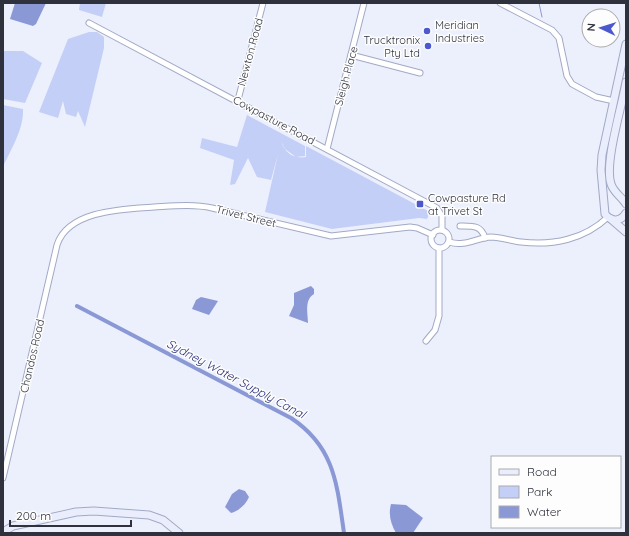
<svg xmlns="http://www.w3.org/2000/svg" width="629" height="536" font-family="Quicksand,sans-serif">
<rect width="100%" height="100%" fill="#ecf0fc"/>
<g fill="#c4cff7">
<polygon points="80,3 106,3 102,17 79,10"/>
<polygon points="89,32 97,32 104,37 104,48 85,127 78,111 76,117 66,114 63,101 58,118 39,112 68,39"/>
<polygon points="3,51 23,51 42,63 25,103 3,99"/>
<path d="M 3,105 L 23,109 C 24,129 11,149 3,167 Z"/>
<path d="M 247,115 L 305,146 L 305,156 L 296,157 L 285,149 L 281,141 C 285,153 293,159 306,157 L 306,146 L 430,212 L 427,219 L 419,218 L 332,229 L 265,212 L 278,154 L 271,180 L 257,177 L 248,158 L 235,184 L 230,185 L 234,160 L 200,148 L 202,138 L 237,147 Z"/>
</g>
<g fill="#8a98d6">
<polygon points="15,3 46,3 36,24 33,26 10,19"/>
<path d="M 311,286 L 314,289 L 314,294 C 304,300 308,313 308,323 L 289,316 L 294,305 L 294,293 Z"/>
<polygon points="201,297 218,301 209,315 192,309 196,300"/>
<path d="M 239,489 L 245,491 L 249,497 C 246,504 239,511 231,513 L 225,507 L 232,494 Z"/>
<path d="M 391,504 L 406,505 L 423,518 L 413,533 L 396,533 C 391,524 388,515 391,504 Z"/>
</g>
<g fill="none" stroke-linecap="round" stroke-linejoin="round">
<polyline stroke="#8a98d6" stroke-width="1" points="539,3 542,17"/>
<path stroke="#8a98d6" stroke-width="4" d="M 77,306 L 291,418 C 335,447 337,485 344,533"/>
<defs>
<g id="street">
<polyline points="500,3 552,30 559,38 567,76 572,84 596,97 614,101"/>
<polyline points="89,23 437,208 442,216 442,230"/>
<polyline points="351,55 420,73"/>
<polyline points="238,100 263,3"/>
<polyline points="327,149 364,3"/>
<path d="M 460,226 C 473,226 481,225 485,238"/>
<circle cx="440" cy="239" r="9"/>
<path d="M 449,242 C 465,247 476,238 491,237 C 501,237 511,241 521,242 C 553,246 585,239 608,217"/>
<polyline points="426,341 435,330 439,316 439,248"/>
<path d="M 3,478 L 57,245 C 68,210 124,209 154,207 C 173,206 193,204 212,208 L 331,236 L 410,227 L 417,228 L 433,235"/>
</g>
<g id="secondary">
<path d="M 626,44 L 602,155 L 601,170 L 605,214 C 611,222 621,222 626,213"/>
<path d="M 626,82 C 622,107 604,163 611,184 C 614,193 622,197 626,204"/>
<polyline points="611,219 626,232"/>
<polyline points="3,532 13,526 76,512 94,511 149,515 163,520 179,533"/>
</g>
</defs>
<use href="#street" stroke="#a2a9c5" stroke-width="7"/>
<use href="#secondary" stroke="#a2a9c5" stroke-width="9"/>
<use href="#street" stroke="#fff" stroke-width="5"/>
<use href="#secondary" stroke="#eaeefc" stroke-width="7"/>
</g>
<g fill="#4c58ce" stroke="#fdfdfd" stroke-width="1.5">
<circle cx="427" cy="31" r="4"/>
<circle cx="428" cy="46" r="4"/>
<rect x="416" y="200" width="8" height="8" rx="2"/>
</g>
<g text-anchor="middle" stroke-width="3" stroke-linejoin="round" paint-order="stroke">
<g font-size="11" fill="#2f323d" stroke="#fdfdfd" text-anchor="start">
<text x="435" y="29">Meridian<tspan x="435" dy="13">Industries</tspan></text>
<text x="420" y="44" text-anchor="end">Trucktronix<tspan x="420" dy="13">Pty Ltd</tspan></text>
<text x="428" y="202">Cowpasture Rd<tspan x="428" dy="13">at Trivet St</tspan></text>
</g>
<g font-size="11" fill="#2f323d" stroke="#fdfdfd">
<text transform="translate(250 52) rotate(-75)" y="4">Newton Road</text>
<text transform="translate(346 76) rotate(-75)" y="4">Sleigh Place</text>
<text transform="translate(274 120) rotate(28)" y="4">Cowpasture Road</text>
<text transform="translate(246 216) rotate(14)" y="4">Trivet Street</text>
<text transform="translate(32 356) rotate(-77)" y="4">Chandos Road</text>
</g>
<g font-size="12" font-style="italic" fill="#272e76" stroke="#fdfdfd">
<text transform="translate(236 379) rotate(28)" y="4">Sydney Water Supply Canal</text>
</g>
</g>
<rect width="629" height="536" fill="none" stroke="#2f323d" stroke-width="8"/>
<rect x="491" y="456" width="130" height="72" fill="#fdfdfd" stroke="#abacb0"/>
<rect x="499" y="469" width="20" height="6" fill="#eaeefc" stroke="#abacb0"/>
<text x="527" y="476" font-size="12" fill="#2f323d">Road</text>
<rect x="499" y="486" width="20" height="12" fill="#c4cff7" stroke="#abacb0"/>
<text x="527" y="496" font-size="12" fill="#2f323d">Park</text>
<rect x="499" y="506" width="20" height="12" fill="#8a98d6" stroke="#abacb0"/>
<text x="527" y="516" font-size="12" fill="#2f323d">Water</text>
<g transform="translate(601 28) rotate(274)"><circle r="19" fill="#fdfdfd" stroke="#abacb0"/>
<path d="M0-3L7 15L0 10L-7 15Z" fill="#4c58ce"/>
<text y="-6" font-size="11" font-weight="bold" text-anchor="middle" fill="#2f323d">N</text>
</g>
<path d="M10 520v6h121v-6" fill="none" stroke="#2f323d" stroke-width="2"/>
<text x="16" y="520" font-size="12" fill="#2f323d" stroke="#fdfdfd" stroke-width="3" paint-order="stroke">200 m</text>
</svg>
